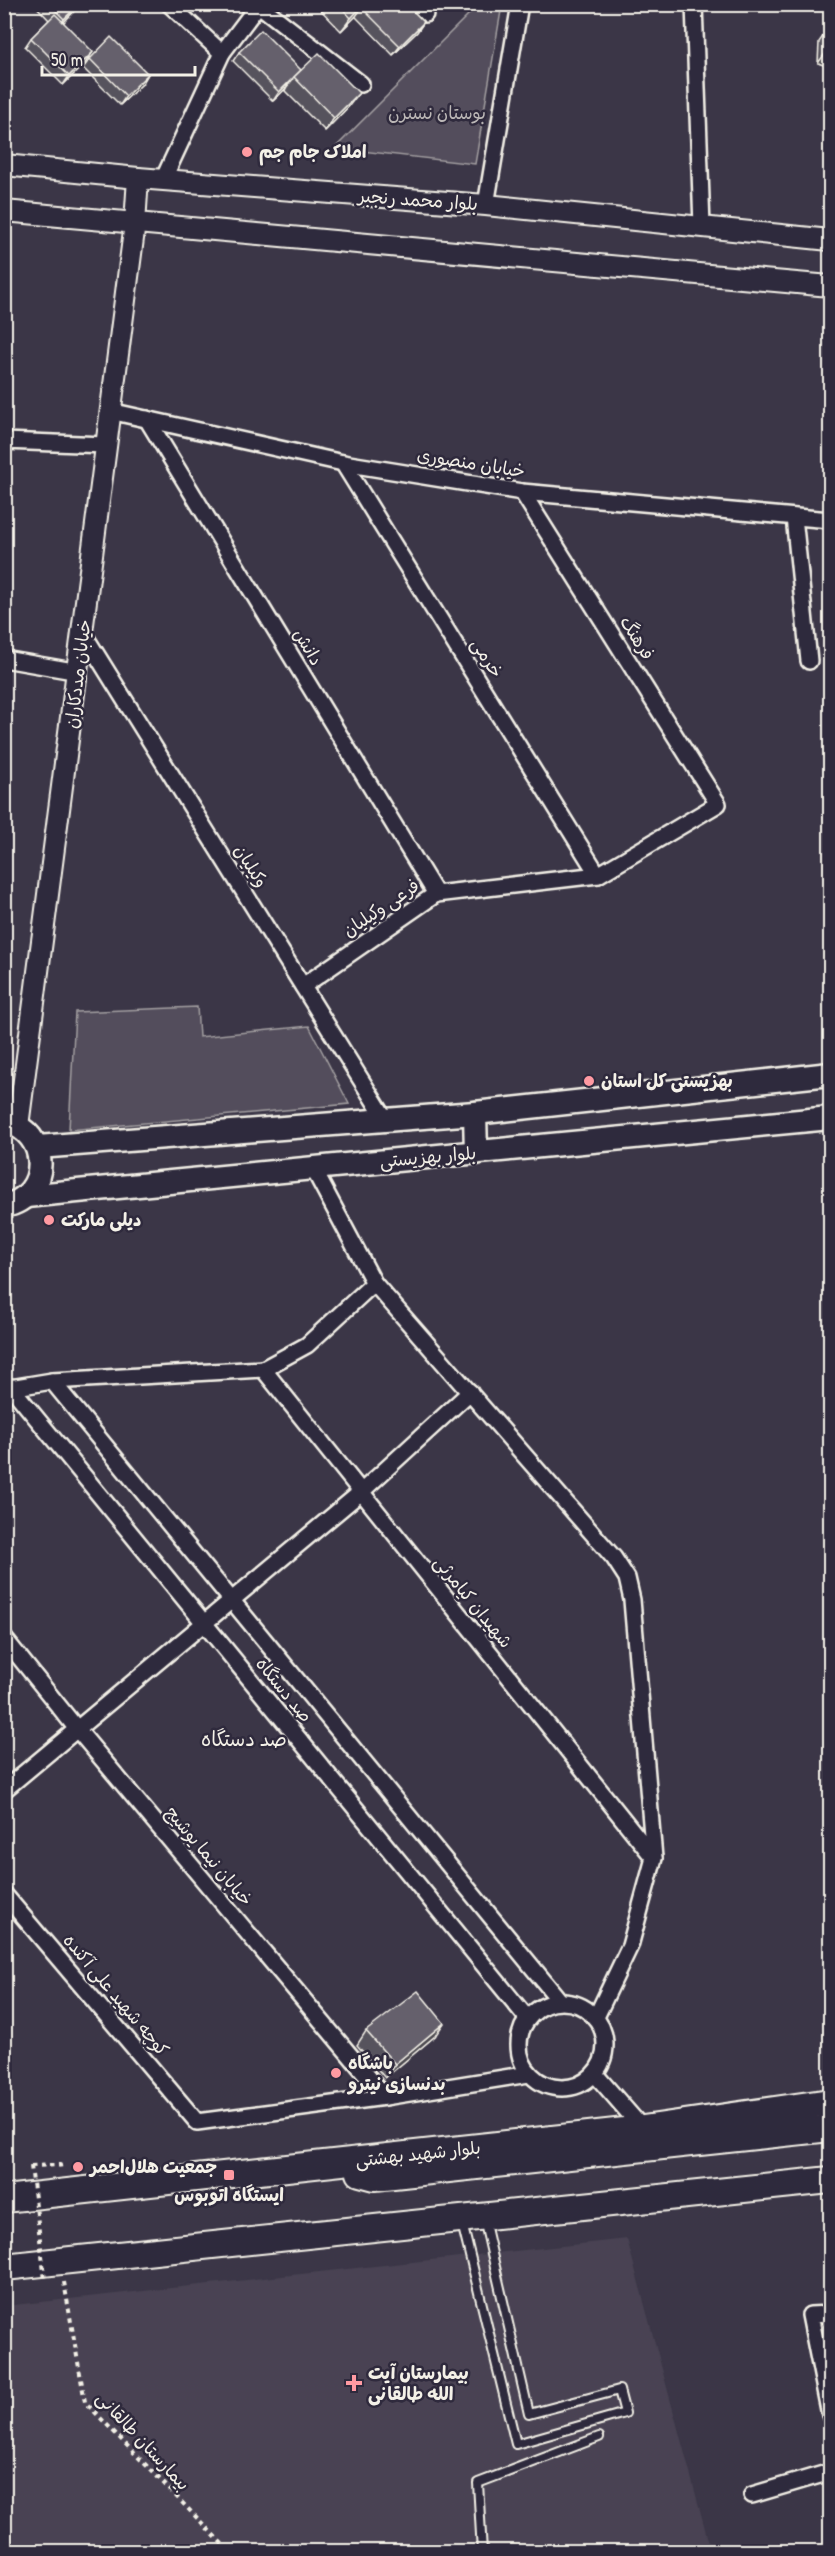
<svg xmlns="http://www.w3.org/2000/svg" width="835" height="2556" font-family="'Patrick Hand','Playpen Sans Arabic',sans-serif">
<rect width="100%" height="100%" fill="#3b3647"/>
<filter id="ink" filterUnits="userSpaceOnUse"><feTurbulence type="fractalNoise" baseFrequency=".0167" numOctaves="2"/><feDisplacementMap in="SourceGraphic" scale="12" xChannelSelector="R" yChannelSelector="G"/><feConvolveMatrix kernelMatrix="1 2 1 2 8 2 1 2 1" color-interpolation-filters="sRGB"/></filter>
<g filter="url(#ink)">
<polygon fill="#484352" points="627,2239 711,2551 5,2551 4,2306"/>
<g fill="#534e5c" stroke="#a4a0a2" stroke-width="1.5">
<polygon points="479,4 502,5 475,164 335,148"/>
<polygon points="197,1007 199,1037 309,1026 349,1104 69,1130 75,1012"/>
</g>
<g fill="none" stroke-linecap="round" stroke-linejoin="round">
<defs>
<g id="service">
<polyline points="462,2223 516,2444 625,2413 619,2390 529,2414 484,2219"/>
<polyline points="482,2552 478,2483 599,2437"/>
</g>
<g id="minor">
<polyline points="169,4 222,53"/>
<polyline points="414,4 425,14"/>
<polyline points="694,4 702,226"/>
<polyline points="259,5 361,84"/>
<polyline points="163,180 222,53 259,4"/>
<polyline points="486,205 520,4"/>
<polyline points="110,411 343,463 522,492 830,520"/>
<polyline points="147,419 436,894"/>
<polyline points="4,441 105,445"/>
<polyline points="343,463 598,875"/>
<polyline points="794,517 809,661"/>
<polyline points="83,633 386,1120"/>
<polyline points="4,659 79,672"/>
<polyline points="303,986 436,894 598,875 718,804 522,492"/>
<polyline points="374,1283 614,1558 627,1578 632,1600 654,1858 630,1946 596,2017"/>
<polyline points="263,1369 654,1858"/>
<polyline points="52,1381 560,2001"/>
<polyline points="11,1387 527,2018"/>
<polyline points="4,1389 52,1381 263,1369 307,1345 374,1283 313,1168"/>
<polyline points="4,1638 77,1729 385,2097"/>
<polyline points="4,1790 360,1493 470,1392"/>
<polyline points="4,1894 197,2122 385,2097 529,2074"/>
<circle cx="562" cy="2045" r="43"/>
<polyline points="595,2074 643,2129"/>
<polyline points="830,2314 810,2315 830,2415"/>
<polyline points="752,2495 830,2472"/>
</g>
<g id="tertiary">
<polyline points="4,165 138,178 486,205 830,240"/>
<polyline points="4,211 830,286"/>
<polyline points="18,1126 135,223 138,178"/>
</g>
<g id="secondary">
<polyline points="475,1113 476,1153"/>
<path d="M 4,1122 C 51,1130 52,1197 4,1206"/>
<polyline points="38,1147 475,1113 830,1074"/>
<polyline points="26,1196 830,1118"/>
</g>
<g id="primary">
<polyline points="360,2173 375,2177 830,2128"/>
<polyline points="4,2199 643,2129 830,2102"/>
<polyline points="4,2267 830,2180"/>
</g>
</defs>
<use href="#service" stroke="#f4f1e8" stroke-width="12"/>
<use href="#minor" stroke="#f4f1e8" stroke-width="20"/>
<use href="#tertiary" stroke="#f4f1e8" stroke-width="24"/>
<use href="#secondary" stroke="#f4f1e8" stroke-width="27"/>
<use href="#primary" stroke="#f4f1e8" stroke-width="30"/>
<g stroke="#f4f1e8" stroke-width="4" stroke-dasharray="4.5 4.5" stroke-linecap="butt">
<polyline points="31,2166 60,2165 61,2172"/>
<polyline points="64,2282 85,2402 230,2552"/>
</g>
<use href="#service" stroke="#2f2a3d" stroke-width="8"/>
<use href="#minor" stroke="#2f2a3d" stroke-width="15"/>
<use href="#tertiary" stroke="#2f2a3d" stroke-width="20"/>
<use href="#secondary" stroke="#2f2a3d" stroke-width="22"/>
<use href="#primary" stroke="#2f2a3d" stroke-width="26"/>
<polyline stroke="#f4f1e8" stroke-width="4" stroke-dasharray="4.5 4.5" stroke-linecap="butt" points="31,2166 45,2280"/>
</g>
<g fill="#57535d" stroke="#f4f1e8" stroke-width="1.5">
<polygon points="34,4 81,4 63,23 86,62 63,85 25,47 31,38 49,20"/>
<polygon points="315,4 406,4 424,22 417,32 393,55 356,17 356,16 341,31"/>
<polygon points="831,25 831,84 825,82 829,67 818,63 819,42"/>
<polygon points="239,52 301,70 349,106 325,131 285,91 286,88 273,101 233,61"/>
<polygon points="90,59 148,74 142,84 120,105 83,68"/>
<polygon points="366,2031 435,2036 385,2078 357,2045"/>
</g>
<g fill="#47444c" stroke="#f4f1e8" stroke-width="1.5">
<polygon points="79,4 81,4 58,28 64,19"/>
<polygon points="364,4 367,4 362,8 356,16 341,31 351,18"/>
<polygon points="424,22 417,32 393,55 400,46"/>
<polygon points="831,46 831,65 829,67 818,63"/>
<polygon points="93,52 86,62 63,85 69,76"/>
<polygon points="148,74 142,84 120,105 126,96"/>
<polygon points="831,74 831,84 825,82"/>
<polygon points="293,79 286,88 273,101 279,92"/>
<polygon points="359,93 349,106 325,131 334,118"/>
<polygon points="444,2023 435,2036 385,2078 395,2064"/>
</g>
<g fill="#65616c" stroke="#f4f1e8" stroke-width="1.5">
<polygon points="49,4 79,4 64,19"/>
<polygon points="338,4 364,4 351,18"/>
<polygon points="365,4 406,4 424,22 400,46 362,8"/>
<polygon points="55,14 93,52 69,76 31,38"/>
<polygon points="261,30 301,70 279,92 239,52"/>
<polygon points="111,37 148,74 126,96 90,59"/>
<polygon points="319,53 359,93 334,118 294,77"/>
<polygon points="418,1991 444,2023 395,2064 366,2031"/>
</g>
</g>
<g fill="#ff9aa2" stroke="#2f2a3d" stroke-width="2">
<circle cx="247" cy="152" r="6"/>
<circle cx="589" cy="1081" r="6"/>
<circle cx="49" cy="1220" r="6"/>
<circle cx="336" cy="2073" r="6"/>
<circle cx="78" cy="2167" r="6"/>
<rect x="223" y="2169" width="12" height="12" rx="3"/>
<path d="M351 2374h6v6h6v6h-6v6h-6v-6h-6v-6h6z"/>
</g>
<g text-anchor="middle" stroke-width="5" stroke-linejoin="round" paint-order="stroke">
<g font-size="18" fill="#bcb8b7" stroke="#2f2a3d">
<text x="437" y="119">بوستان نسترن</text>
</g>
<g font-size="18" font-weight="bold" fill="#f4f1e8" stroke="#2f2a3d" text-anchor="start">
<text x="259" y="158">املاک جام جم</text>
<text x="601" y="1087">بهزیستی کل استان</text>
<text x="61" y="1226">دیلی مارکت</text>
<text x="348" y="2069">باشگاه<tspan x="348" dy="21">بدنسازی نیترو</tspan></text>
<text x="90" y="2173">جمعیت هلال‌احمر</text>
<text x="229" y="2201" text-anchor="middle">ایستگاه اتوبوس</text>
<text x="368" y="2379">بیمارستان آیت<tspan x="368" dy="21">الله طالقانی</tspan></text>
</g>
<g font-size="18" fill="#f4f1e8" stroke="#2f2a3d">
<text transform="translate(418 200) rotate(4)" y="6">بلوار محمد رنجبر</text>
<text transform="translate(471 463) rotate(9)" y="6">خیابان منصوری</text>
<text transform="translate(637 638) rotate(58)" y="6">فرهنگ</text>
<text transform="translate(308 647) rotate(59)" y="6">دانش</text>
<text transform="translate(487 658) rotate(58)" y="6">خرمی</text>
<text transform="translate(78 674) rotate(-83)" y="6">خیابان مددکاران</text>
<text transform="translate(251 866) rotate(58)" y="6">وکیلیان</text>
<text transform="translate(381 908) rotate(-34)" y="6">فرعی وکیلیان</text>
<text transform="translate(428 1157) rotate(-5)" y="6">بلوار بهزیستی</text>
<text transform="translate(473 1602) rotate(51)" y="6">شهیدان کیامرثی</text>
<text transform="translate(284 1690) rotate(51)" y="6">صد دستگاه</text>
<text transform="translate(209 1856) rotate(50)" y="6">خیابان نیما یوشیج</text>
<text transform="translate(116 1995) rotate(50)" y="6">کوچه شهید علی آکنده</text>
<text transform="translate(418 2154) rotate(-6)" y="6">بلوار شهید بهشتی</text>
<text transform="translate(143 2441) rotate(47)" y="6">بیمارستان طالقانی</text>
</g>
<g font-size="20" fill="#f4f1e8" stroke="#2f2a3d">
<text x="244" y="1746">صد دستگاه</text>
</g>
</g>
<rect width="835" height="2556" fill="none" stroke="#2f2a3d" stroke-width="24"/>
<rect x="12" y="12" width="811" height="2532" fill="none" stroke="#f4f1e8" stroke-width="2" filter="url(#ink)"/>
<path d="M42 66v9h153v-9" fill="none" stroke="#f4f1e8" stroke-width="3"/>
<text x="51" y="66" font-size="18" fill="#f4f1e8" stroke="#2f2a3d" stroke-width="4.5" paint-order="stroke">50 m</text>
</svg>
